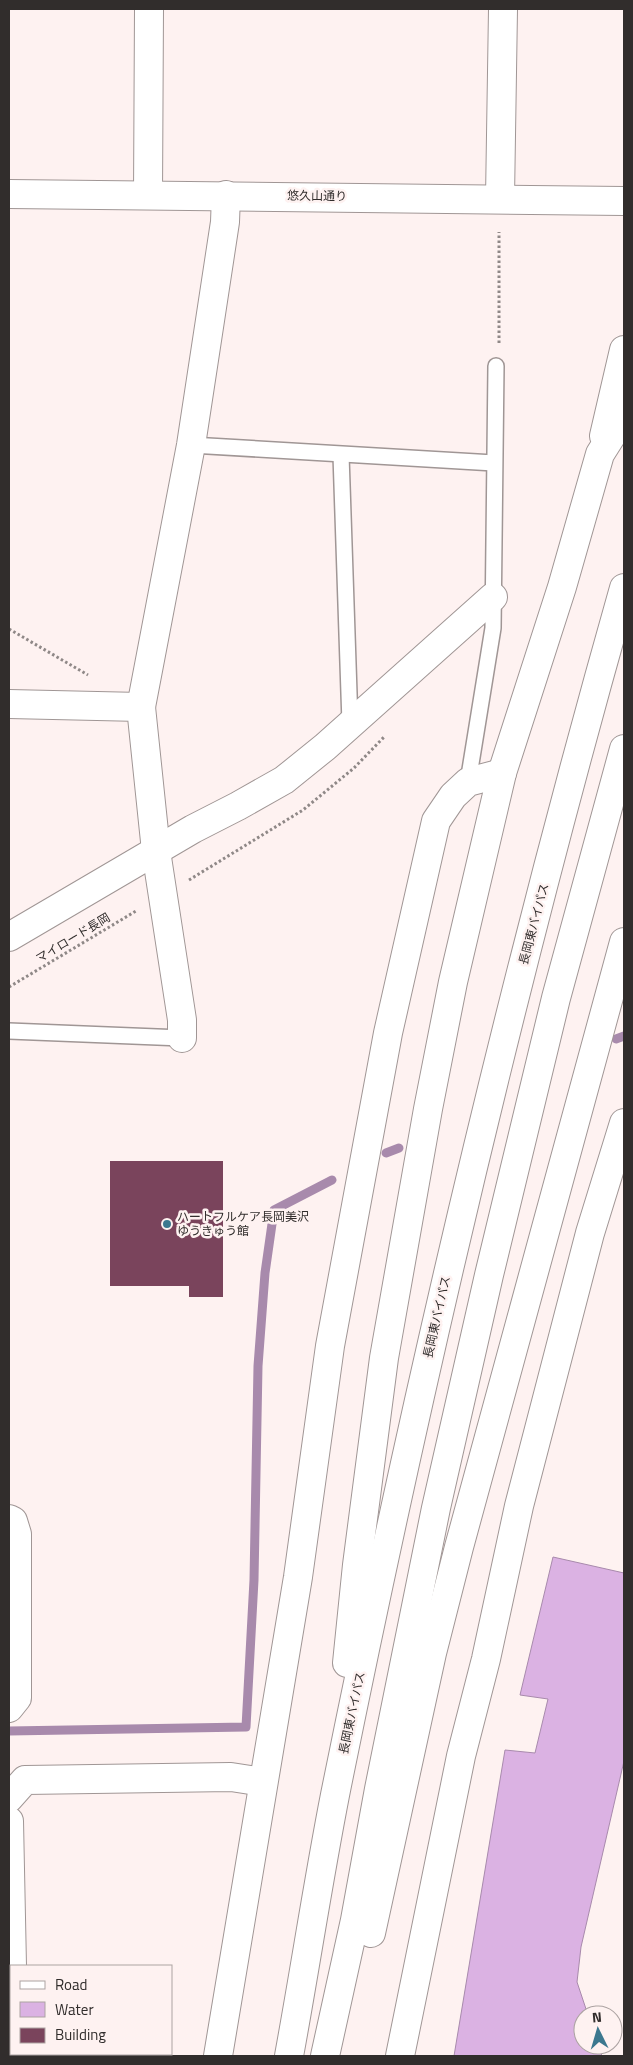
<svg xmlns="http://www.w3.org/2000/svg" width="633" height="2065" font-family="'Titillium Web','Noto Sans JP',sans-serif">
<rect width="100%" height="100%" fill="#fef2f1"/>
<polygon fill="#dbb2e3" stroke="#a88aac" points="553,1557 624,1573 624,1761 581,1947 577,1982 588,2015 583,2015 583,2045 598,2045 602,2056 454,2056 505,1750 535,1753 548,1699 520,1695"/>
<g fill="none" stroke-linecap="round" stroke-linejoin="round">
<g stroke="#a88aac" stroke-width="9">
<polyline points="616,1039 624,1036"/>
<polyline points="386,1153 399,1148"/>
<polyline points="9,1731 246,1727 254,1580 258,1366 265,1273 274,1210 332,1180"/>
</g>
</g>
<polygon fill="#7a445c" points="110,1161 223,1161 223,1297 189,1297 189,1286 110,1286"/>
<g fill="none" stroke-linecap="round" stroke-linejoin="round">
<defs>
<g id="lane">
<polyline points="191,445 494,463"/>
<polyline points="341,455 350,723"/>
<polyline points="468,782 493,628 496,366"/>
<polyline points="9,1031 182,1038"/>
</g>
<g id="street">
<polyline points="148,195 149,9"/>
<polyline points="500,198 503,9"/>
<polyline points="9,704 141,707 156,851 182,1020 182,1038"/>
<polyline points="141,707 191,445 225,222 226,195"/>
<polyline points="9,937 193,829 238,806 284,780 325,747 493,597"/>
<polyline points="9,1519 13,1521 17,1534 17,1698 9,1708"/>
<polyline points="9,1798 25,1780 231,1777 263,1782"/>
<polyline points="9,1821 12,1966"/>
<polyline points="15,2054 15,2056"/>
<polyline points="218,2056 298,1577 330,1346 388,1033 436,821 453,796 468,782 502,773"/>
<polyline points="400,2056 461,1756 486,1659 519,1506 590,1233 624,1123"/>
</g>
<g id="highway">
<polyline points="9,194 624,201"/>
<polyline points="604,436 624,350"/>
<polyline points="347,1663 357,1565 384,1358 428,1109 453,982 502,773 562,587 600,454 624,416"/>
<polyline points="371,1933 432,1653 459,1547 624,942"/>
<path d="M 289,2056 C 305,1969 318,1882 335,1795 C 417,1389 511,986 624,588"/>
<polyline points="325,2056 355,1920 379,1789 436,1508 489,1275 556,998 624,749"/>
</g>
</defs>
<use href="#lane" stroke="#a09695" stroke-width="18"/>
<use href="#street" stroke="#a09695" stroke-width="30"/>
<use href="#highway" stroke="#a09695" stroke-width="30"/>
<g stroke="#8f8887" stroke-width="3" stroke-dasharray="2.5 2.5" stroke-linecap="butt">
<polyline points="499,343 499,232"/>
<polyline points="9,629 88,675"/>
<polyline points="189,880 303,810 354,768 385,736"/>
<polyline points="9,987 136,911"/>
</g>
<use href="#lane" stroke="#fff" stroke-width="15"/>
<use href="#street" stroke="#fff" stroke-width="28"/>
<use href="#highway" stroke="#fff" stroke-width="28"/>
</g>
<circle fill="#3c788f" stroke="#fef2f1" stroke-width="2" cx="167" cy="1224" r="5"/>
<g text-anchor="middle" stroke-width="5" stroke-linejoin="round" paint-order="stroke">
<g font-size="12" fill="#312d2c" stroke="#fef2f1">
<text transform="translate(317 196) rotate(1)" y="4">悠久山通り</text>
<text transform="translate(534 924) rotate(-75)" y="4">長岡東バイパス</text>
<text transform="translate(73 938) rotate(-31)" y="4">マイロード長岡</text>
<text transform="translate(437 1317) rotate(-77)" y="4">長岡東バイパス</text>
<text transform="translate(352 1713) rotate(-78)" y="4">長岡東バイパス</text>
</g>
<g font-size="12" fill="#312d2c" stroke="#fef2f1" text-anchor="start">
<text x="177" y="1221">ハートフルケア長岡美沢<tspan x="177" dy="14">ゆうきゅう館</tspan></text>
</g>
</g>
<rect width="633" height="2065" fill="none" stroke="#312d2c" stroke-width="20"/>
<rect x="10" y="1965" width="162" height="90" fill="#fef2f1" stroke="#aca3a2"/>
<rect x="20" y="1981" width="25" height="8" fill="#ffffff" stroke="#aca3a2"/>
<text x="55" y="1990" font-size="15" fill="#312d2c">Road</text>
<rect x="20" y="2002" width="25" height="15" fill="#dbb2e3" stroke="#aca3a2"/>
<text x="55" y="2015" font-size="15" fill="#312d2c">Water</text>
<rect x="20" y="2028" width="25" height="15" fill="#7a445c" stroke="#aca3a2"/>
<text x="55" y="2040" font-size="15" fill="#312d2c">Building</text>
<g transform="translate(598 2030) rotate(355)"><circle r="24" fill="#fef2f1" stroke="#aca3a2"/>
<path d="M0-4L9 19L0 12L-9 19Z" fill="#3c788f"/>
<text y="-8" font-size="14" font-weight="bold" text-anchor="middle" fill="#312d2c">N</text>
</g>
</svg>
